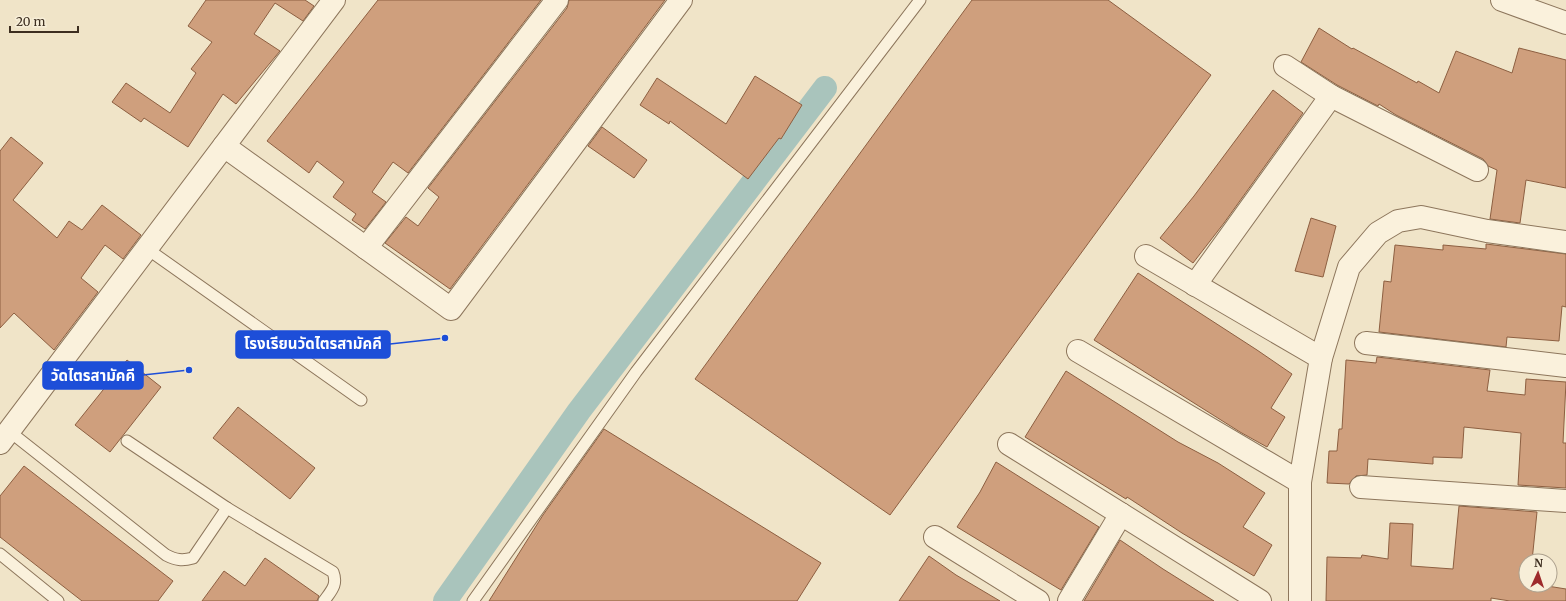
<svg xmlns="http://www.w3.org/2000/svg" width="1566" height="601" font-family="Merriweather,'Noto Sans Thai',serif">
<rect width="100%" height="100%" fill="#f0e4c8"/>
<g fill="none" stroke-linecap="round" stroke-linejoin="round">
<polyline stroke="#a9c4bc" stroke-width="24" points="445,601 579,411 825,88"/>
</g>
<g fill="#cf9f7d" stroke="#8d5f41">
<polygon points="206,0 305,0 314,6 303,21 275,3 254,34 280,51 236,104 223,94 188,147 144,118 141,122 112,102 126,83 170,113 196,73 191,69 212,42 188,26"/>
<polygon points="378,0 541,0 408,173 393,162 372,192 386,202 365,229 352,220 356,214 333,197 344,182 317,161 309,173 267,141"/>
<polygon points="569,0 665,0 450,289 385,243 406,217 418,226 439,197 428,188 567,8"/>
<polygon points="972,0 1108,0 1211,75 890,515 695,379"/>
<polygon points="1319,28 1352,49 1353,48 1417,83 1418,81 1439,93 1456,51 1512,73 1519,48 1566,60 1566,188 1526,180 1520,223 1490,219 1497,170 1488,166 1483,159 1396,115 1379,104 1378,106 1337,85 1301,62"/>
<polygon points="755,76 802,105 781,139 779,138 748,179 670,121 669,124 640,105 657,78 726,124"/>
<polygon points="1273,90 1303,113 1224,223 1193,263 1160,238 1194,196"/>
<polygon points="602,127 647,160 634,178 588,146"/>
<polygon points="11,137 43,163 13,200 57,238 69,221 82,230 102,205 141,235 123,259 105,245 81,278 98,292 54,350 14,313 0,328 0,151"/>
<polygon points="1311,218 1336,226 1323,277 1295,271"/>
<polygon points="1486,244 1566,254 1566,307 1562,306 1559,341 1507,337 1506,347 1379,332 1384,281 1391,282 1395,245 1443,250 1443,245 1486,249"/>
<polygon points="1138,273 1257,350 1292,374 1271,408 1285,417 1267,447 1240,432 1094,340"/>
<polygon points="1377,357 1490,370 1487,391 1525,395 1526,379 1566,382 1563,443 1566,443 1566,488 1518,485 1521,433 1464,427 1462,458 1433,457 1433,464 1368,459 1367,475 1356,476 1349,484 1327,483 1329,451 1337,451 1339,429 1342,429 1346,360 1376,363"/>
<polygon points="127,360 161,387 110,452 75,425"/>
<polygon points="1066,371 1178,442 1218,463 1265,493 1243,527 1272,545 1254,576 1182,533 1127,497 1126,499 1025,437"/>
<polygon points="238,407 315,468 290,499 213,438"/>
<polygon points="604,429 821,563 797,601 489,601 543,515"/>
<polygon points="996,462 1099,527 1061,590 957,527 980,492"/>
<polygon points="24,466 173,581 158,601 82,601 0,537 0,496"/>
<polygon points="1459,506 1537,512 1532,561 1526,561 1526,585 1541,585 1566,589 1566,601 1510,601 1491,598 1491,601 1326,601 1327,557 1361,558 1362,555 1388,559 1390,523 1413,524 1411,566 1453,569"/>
<polygon points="1120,540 1163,569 1214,601 1084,601"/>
<polygon points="929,556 956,575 1000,601 899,601"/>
<polygon points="265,558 319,596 317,601 202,601 224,571 245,586"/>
</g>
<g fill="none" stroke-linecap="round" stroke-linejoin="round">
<defs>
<g id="lane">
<polyline points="146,248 361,400"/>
<path d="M 9,431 L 166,555 C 176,560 182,561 193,558 L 227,508"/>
<path d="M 127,441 L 227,508 L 333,572 C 338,585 331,591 324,601"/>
<polyline points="0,554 58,601"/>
<polyline points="473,601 636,372 920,0"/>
</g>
<g id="street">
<polyline points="1502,0 1566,23"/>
<polyline points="1285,66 1331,96 1477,170"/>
<polyline points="224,146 451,309 681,0"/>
<polyline points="366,248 557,0"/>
<polyline points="1146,256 1321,358"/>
<polyline points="1195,285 1331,96"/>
<polyline points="1366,343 1566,366"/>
<polyline points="1078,351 1300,482"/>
<polyline points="0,443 334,0"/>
<polyline points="1009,444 1260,601"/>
<polyline points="1361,487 1566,501"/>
<polyline points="935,537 1038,601"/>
<polyline points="1069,601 1121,514"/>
<polyline points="1300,601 1300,482 1321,358 1349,267 1378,233 1398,221 1421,217 1487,231 1566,242"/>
</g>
</defs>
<use href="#lane" stroke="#8d765c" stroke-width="13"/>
<use href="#street" stroke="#8d765c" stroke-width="24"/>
<use href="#lane" stroke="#faf1dc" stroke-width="11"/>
<use href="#street" stroke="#faf1dc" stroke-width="22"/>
</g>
<path fill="none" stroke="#1d4ed8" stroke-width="1.5" d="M445 338L390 344M189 370L143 375"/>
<g fill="#1d4ed8" stroke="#f7eed8" stroke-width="1.5">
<circle cx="445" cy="338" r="4"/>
<circle cx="189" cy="370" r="4"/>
</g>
<g fill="#1d4ed8" stroke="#1d4ed8" stroke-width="1.5">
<rect x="236" y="331" width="154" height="27" rx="4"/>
<rect x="43" y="362" width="100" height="27" rx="4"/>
</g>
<g font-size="15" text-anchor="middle" font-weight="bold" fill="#fff">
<text x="313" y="349">โรงเรียนวัดไตรสามัคคี</text>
<text x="93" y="381">วัดไตรสามัคคี</text>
</g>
<g transform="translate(1538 573) rotate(3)"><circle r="19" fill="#f7eed8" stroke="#ada18e"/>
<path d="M0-3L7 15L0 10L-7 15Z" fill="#9e2a2b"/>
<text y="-6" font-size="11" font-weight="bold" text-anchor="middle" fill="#3d2e20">N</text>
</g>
<path d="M10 26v6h68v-6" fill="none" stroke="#3d2e20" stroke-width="2"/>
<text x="16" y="26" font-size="12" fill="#3d2e20" stroke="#f7eed8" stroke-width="3" paint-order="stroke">20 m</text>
</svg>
